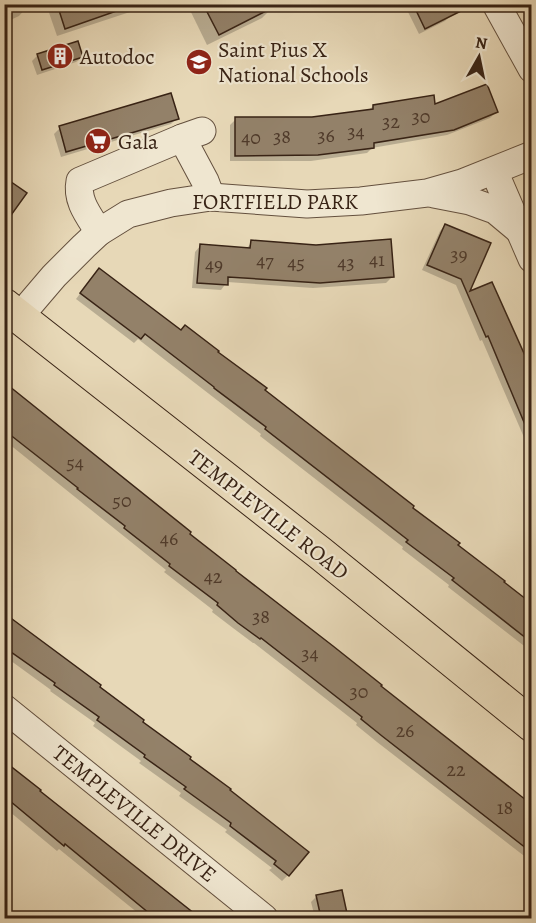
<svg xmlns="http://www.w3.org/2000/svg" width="536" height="923" font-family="Alegreya,serif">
<rect width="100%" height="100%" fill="#e7d8b7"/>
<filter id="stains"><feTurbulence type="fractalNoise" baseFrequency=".00333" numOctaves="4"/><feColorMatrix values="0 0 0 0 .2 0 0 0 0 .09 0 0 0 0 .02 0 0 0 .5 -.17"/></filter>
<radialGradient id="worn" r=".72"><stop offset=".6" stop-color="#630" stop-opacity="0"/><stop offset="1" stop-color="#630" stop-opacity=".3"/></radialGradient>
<g fill="#0003">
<polygon points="4,4 26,4 27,7 19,16 4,23"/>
<polygon points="46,4 137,4 130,12 57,36"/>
<polygon points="187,4 272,4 273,7 262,18 207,45"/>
<polygon points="404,4 446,4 451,15 445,21 419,34"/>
<polygon points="38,55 82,57 76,62 37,75 32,61"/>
<polygon points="373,106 434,106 496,112 490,118 447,135 372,148 367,153 311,161 230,161 230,125 236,119 312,119 368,111"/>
<polygon points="177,118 171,124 61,157 54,134 60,128"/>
<polygon points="445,225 489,244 467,294 492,284 532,373 532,456 482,340 480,341 456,285 422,270 440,231"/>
<polygon points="252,242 392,277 386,283 313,288 227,282 221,290 192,288 195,252 200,246 246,249"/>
<polygon points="94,275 181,331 263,391 411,508 456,546 532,605 532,652 448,587 449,585 402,549 403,547 260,436 261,434 138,339 134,343 76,299"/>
<polygon points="4,383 188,534 379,686 532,806 532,862 377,742 356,725 357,723 254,643 253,643 233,628 212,612 213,610 164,572 166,570 4,440"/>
<polygon points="4,611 12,617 11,619 187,759 229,789 288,875 282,881 269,870 272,868 225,832 227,830 179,796 181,793 139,763 141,761 93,726 95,723 50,691 51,690 7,658 8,656 4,653"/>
<polygon points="4,763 38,791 198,918 144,918 59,849 57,851 4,807"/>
<polygon points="340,892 346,918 315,918 311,902 317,896"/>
</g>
<g fill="#938169" stroke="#382315" stroke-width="1.5">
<polygon points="57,4 128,4 128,7 65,29"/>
<polygon points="203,4 280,4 219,35"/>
<polygon points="413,4 475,4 425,29"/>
<polygon points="78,41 83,57 42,70 37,54"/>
<polygon points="487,84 498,112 454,130 374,143 374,148 318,155 235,156 235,117 312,117 373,109 373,105 434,95 435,104"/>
<polygon points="171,93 179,119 66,152 59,126"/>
<polygon points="4,177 27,193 4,225"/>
<polygon points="445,224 491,243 470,291 492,282 531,369 531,439 488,336 486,337 461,279 427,265"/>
<polygon points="391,239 394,277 320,283 228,277 228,285 197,283 200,244 250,248 251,240 316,245"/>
<polygon points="99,268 181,330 185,325 219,351 218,352 267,388 265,390 414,506 413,508 460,543 458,545 505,581 504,582 531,603 531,642 452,580 454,578 406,542 408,540 265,429 266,427 214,388 214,387 145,334 141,339 80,293"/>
<polygon points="4,382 191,532 190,534 236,570 236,571 333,646 382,685 381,686 531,804 531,852 382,736 361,719 362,717 315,680 261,638 260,639 238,623 217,605 218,603 169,566 170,564 124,528 125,526 77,489 78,488 4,430"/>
<polygon points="4,613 101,685 100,687 144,720 143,722 191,757 190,759 231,789 230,790 309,852 289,876 274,864 276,861 230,826 231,823 184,789 186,787 144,757 145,755 97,720 99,717 54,685 55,683 4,647"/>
<polygon points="4,761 41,790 40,791 200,918 155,918 65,844 64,846 4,796"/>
<polygon points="342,890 348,918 321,918 316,895"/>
</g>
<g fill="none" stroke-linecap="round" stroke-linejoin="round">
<defs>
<g id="minor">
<polyline points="496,4 532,69"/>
<polyline points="182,138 205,181 211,197"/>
<polyline points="494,171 532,259"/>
<polyline points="434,194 470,201 495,210 519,230"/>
<path d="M 99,232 C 89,216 76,201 80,181 L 182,138 L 202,131"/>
<polyline points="19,317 54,276 84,246 99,232 128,214 171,203 211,197 307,204 361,201 427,193 462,183 532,155"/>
<polyline points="4,708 264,918"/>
</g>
<polyline id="major" points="4,305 320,553 532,725"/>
</defs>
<use href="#minor" stroke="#64503e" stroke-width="29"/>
<use href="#major" stroke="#382315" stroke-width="35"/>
<use href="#minor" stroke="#efe6d0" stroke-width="27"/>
<use href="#major" stroke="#e7d8b7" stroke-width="33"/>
</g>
<defs>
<symbol id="building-disc" viewBox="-11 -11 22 22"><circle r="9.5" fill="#8f2418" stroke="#efe6d0"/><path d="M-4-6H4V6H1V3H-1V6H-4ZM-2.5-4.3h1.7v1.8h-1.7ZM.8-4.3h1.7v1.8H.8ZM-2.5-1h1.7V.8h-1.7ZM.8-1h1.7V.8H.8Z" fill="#fff"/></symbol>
<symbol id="school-disc" viewBox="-11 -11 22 22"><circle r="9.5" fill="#8f2418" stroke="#efe6d0"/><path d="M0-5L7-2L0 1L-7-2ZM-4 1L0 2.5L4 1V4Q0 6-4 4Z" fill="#fff"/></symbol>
<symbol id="supermarket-disc" viewBox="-11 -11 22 22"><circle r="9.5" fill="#8f2418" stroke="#efe6d0"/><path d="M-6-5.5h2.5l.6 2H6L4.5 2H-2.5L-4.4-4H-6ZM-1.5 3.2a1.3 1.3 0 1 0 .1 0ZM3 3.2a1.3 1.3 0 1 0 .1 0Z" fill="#fff"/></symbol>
</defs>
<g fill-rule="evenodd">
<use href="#building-disc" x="45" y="41" width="30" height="30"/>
<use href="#school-disc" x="184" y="47" width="30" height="30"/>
<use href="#supermarket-disc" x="83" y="126" width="30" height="30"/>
</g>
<g text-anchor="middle" stroke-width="4.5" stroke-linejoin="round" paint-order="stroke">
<g font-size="20" fill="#4f3a2a">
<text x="421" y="123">30</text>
<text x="391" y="128">32</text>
<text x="356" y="138">34</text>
<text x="326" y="142">36</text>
<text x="282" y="143">38</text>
<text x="251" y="144">40</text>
<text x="459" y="261">39</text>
<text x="377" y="266">41</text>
<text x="265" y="267">47</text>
<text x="296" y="269">45</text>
<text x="346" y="269">43</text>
<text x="214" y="271">49</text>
<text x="75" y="469">54</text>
<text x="122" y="507">50</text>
<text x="169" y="545">46</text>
<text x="213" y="583">42</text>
<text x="261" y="623">38</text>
<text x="310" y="660">34</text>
<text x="359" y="698">30</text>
<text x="405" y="737">26</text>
<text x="456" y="776">22</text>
<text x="505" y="814">18</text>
</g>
<g font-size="22" fill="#382315" stroke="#efe6d0" text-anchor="start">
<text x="218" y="57">Saint Pius X<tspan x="218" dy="25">National Schools</tspan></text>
<text x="80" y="64">Autodoc</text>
<text x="118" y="149">Gala</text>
</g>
<g font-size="22" fill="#382315" stroke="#efe6d0">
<text x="275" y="209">FORTFIELD PARK</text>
<text transform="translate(269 514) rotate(38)" y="8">TEMPLEVILLE ROAD</text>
<text transform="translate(135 813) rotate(39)" y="8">TEMPLEVILLE DRIVE</text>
</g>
</g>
<rect width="536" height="923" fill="none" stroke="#e7d8b7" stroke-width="24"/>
<rect x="6" y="6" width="524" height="911" fill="none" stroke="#382315" stroke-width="3"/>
<rect x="12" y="12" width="512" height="899" fill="none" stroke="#382315" stroke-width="1.5"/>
<g transform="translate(479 57) rotate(9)" stroke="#efe6d0" stroke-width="4.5" paint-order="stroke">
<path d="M0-4.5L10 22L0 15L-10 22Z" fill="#382315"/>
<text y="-9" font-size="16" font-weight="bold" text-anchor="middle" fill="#382315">N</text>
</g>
<rect width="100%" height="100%" filter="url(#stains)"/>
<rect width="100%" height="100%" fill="url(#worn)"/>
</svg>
